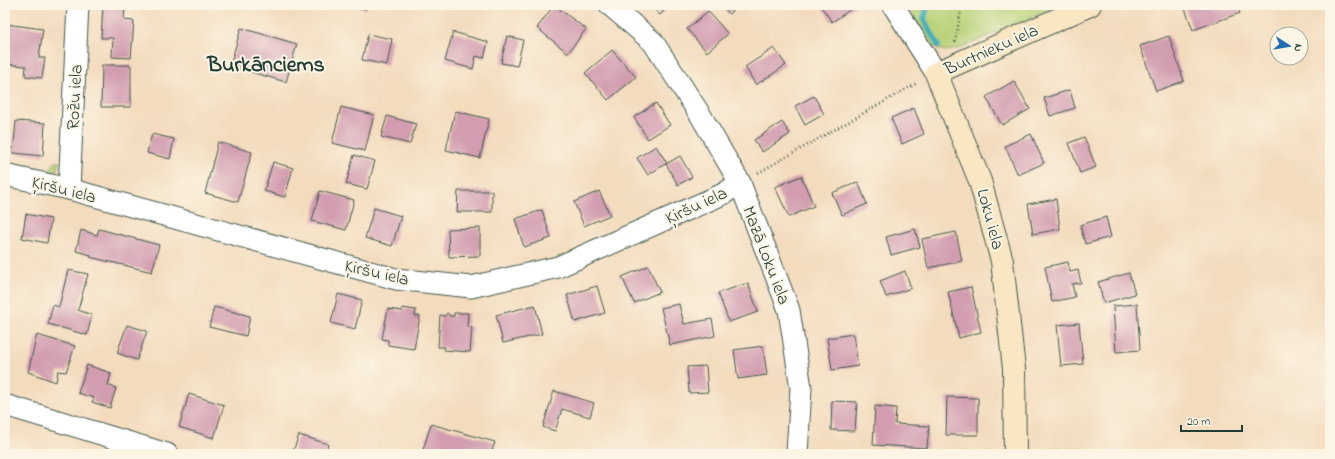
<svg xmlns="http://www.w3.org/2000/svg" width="1335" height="459" font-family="'Indie Flower',sans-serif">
<rect width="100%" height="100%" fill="#fcf5e5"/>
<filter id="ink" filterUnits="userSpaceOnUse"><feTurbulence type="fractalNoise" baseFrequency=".025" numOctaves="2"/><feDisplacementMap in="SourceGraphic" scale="8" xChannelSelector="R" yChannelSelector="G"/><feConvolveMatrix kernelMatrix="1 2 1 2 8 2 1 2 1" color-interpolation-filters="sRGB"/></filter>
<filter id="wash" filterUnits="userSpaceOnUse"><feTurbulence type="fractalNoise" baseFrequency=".012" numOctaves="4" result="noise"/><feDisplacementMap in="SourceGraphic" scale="16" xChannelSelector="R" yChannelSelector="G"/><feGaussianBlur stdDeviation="0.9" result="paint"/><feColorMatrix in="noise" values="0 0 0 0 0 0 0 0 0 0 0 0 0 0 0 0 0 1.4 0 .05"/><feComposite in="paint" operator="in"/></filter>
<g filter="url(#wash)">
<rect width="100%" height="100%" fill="#f3dcbe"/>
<g fill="#b8d278" stroke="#6c8856">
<polygon points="907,5 1061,5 958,49 945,51 932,46"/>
<polygon points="5,161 49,172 55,162 60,162 56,171 47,175 5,165"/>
</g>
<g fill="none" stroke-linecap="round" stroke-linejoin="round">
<polyline stroke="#3cacb9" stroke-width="6" points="927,5 924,20 938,45"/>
</g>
<g id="blocks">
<g fill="#d29db0">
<polygon points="103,5 125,7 124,20 134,21 131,58 112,57 113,38 101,38"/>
<polygon points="350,5 367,5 366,9"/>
<polygon points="482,5 494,5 494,9"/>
<polygon points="554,5 586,29 568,53 537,28"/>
<polygon points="650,5 670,5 660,15"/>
<polygon points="721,5 738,5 729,14"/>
<polygon points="820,5 857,5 832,22"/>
<polygon points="1188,5 1237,5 1240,13 1193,30 1184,6"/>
<polygon points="708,11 728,34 707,52 687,29"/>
<polygon points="6,24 43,29 39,58 45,58 42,78 25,76 26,66 5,64"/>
<polygon points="241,28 297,44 286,82 230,66"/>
<polygon points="453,32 488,42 484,58 476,56 473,69 445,61"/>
<polygon points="368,34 392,39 387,65 362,60"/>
<polygon points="507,36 523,40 517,66 501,63"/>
<polygon points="1169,36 1184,81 1156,91 1140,46"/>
<polygon points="774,48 786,65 756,85 745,67"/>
<polygon points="612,50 636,77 608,100 585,73"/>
<polygon points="102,65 131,65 131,107 101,107"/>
<polygon points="1014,81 1030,109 1002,125 986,97"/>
<polygon points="1070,90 1075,108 1050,116 1044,98"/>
<polygon points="814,96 824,114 805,125 795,106"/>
<polygon points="656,103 670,125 648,139 634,117"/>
<polygon points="341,107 374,115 365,151 332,143"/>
<polygon points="914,108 924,134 902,144 891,118"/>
<polygon points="455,111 489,119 480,158 446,150"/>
<polygon points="387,116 416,124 410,144 381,137"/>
<polygon points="16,121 45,123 43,156 13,153"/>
<polygon points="782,122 790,134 762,152 754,140"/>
<polygon points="152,134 174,139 170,159 147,153"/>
<polygon points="1031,134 1044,163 1018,175 1005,146"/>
<polygon points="1084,137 1096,167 1080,173 1069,143"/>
<polygon points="218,142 252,152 238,202 205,193"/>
<polygon points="656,146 667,163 648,175 637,158"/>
<polygon points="354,155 375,161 367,189 346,184"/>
<polygon points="680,156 692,177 678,185 666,164"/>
<polygon points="273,162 293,168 285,197 264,191"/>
<polygon points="801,176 814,206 789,217 775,187"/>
<polygon points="858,182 867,204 842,215 832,193"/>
<polygon points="320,191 354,200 346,230 312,221"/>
<polygon points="458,191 492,191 492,212 457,212"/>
<polygon points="599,191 610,215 584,226 574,202"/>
<polygon points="1056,199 1060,229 1033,234 1028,204"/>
<polygon points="374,208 401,216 392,246 365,238"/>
<polygon points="542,210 551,238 524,247 515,219"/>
<polygon points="26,214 51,219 47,243 22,238"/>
<polygon points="1106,217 1111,237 1085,244 1080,225"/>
<polygon points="480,228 480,256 449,257 448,229"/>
<polygon points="99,229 159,245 152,272 90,257 91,255 76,251 81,230 97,235"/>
<polygon points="915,229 920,247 891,255 886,237"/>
<polygon points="956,232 962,261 928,268 922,239"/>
<polygon points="1068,262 1070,272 1078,270 1081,283 1072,284 1075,297 1052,302 1045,267"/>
<polygon points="648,266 660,292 634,303 622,277"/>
<polygon points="68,270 88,274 78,310 92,315 87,335 48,324 53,305 59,307"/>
<polygon points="905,271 911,288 886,297 880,281"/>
<polygon points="1129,273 1135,294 1104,303 1098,282"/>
<polygon points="748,283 758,312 729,322 718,293"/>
<polygon points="597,286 605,313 575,322 567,295"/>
<polygon points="971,287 981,332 959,338 948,292"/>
<polygon points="338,294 362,300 355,329 331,323"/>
<polygon points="679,304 684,324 712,319 715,336 670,345 661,308"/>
<polygon points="1137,304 1140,350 1116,352 1113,306"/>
<polygon points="535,305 542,334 503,343 496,315"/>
<polygon points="214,307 250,316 246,336 209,327"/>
<polygon points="402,308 416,310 415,316 420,316 414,349 388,345 388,340 382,339 388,309 402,311"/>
<polygon points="447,313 450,316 454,316 454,313 468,313 467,327 472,327 470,352 444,350 445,347 438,347 440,315 445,316"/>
<polygon points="1079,323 1083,364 1061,366 1057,325"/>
<polygon points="127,325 147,331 137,360 117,353"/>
<polygon points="853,334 858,366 832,370 827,338"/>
<polygon points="37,335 75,346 66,372 58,371 56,382 28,372"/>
<polygon points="763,346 767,375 738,379 734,350"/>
<polygon points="87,365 111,373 108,385 116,388 110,408 92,402 94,398 78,393"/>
<polygon points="706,366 708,392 689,393 687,367"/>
<polygon points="554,391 594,403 590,417 562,409 555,431 543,427"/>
<polygon points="189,394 224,405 214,438 179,427"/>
<polygon points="947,397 978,398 978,435 946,435"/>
<polygon points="832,401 857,402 855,431 831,430"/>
<polygon points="875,406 896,408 895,424 929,426 927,448 873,445"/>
<polygon points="431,424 495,442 491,454 436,454 423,450"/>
<polygon points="299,435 328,444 325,454 292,454"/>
<polygon points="1058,450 1079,453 1079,454 1057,454"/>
</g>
</g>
</g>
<g filter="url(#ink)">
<use href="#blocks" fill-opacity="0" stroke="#3f5549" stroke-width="1"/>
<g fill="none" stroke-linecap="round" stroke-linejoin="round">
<defs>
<g id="street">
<polyline points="610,5 653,42 701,116 740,183 789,310 801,388 797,454"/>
<polyline points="893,5 936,73"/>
<polyline points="5,175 69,189 396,279 471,287 558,267 723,194 740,183"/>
<polyline points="69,189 78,5"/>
<polyline points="5,405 167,454"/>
</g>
<polyline id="secondary" points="1015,454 1014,369 1002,261 980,181 936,73 1090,5"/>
</defs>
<use href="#street" stroke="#3f5549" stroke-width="23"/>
<use href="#secondary" stroke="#3f5549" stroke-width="24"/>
<g stroke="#3f5549" stroke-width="2.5" stroke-dasharray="1 3" stroke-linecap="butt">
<polyline points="955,42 962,5"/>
<polyline points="758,173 917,83"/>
</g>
<use href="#street" stroke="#fff" stroke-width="21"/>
<use href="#secondary" stroke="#f9e7c3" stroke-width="22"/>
</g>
</g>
<g text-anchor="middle" stroke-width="4" stroke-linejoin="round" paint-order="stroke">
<g font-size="18" fill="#1f3d34" stroke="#fcf5e5">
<text transform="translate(991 49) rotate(-24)" y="6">Burtnieku iela</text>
<text transform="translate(74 97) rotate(-87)" y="6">Rožu iela</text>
<text transform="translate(64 189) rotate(14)" y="6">Ķiršu iela</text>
<text transform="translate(696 205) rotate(-25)" y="6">Ķiršu iela</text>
<text transform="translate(991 219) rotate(75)" y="6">Loku iela</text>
<text transform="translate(767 255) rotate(69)" y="6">Mazā Loku iela</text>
<text transform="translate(377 272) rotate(13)" y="6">Ķiršu iela</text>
</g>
<g font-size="22" font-weight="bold" fill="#1f3d34" stroke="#fcf5e5">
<text x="266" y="71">Burkānciems</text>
</g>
</g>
<rect width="1335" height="459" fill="none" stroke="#fcf5e5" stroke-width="20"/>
<g transform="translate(1289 46) rotate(102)"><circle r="19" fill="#fcf5e5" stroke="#a4ab9e"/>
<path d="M0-3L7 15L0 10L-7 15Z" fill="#1f6fb2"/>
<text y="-6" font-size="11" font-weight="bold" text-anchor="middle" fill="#1f3d34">N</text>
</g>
<path d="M1181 425v6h61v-6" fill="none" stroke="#1f3d34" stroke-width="2"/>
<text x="1187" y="425" font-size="12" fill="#1f3d34" stroke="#fcf5e5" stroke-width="3" paint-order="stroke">20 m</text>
</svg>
